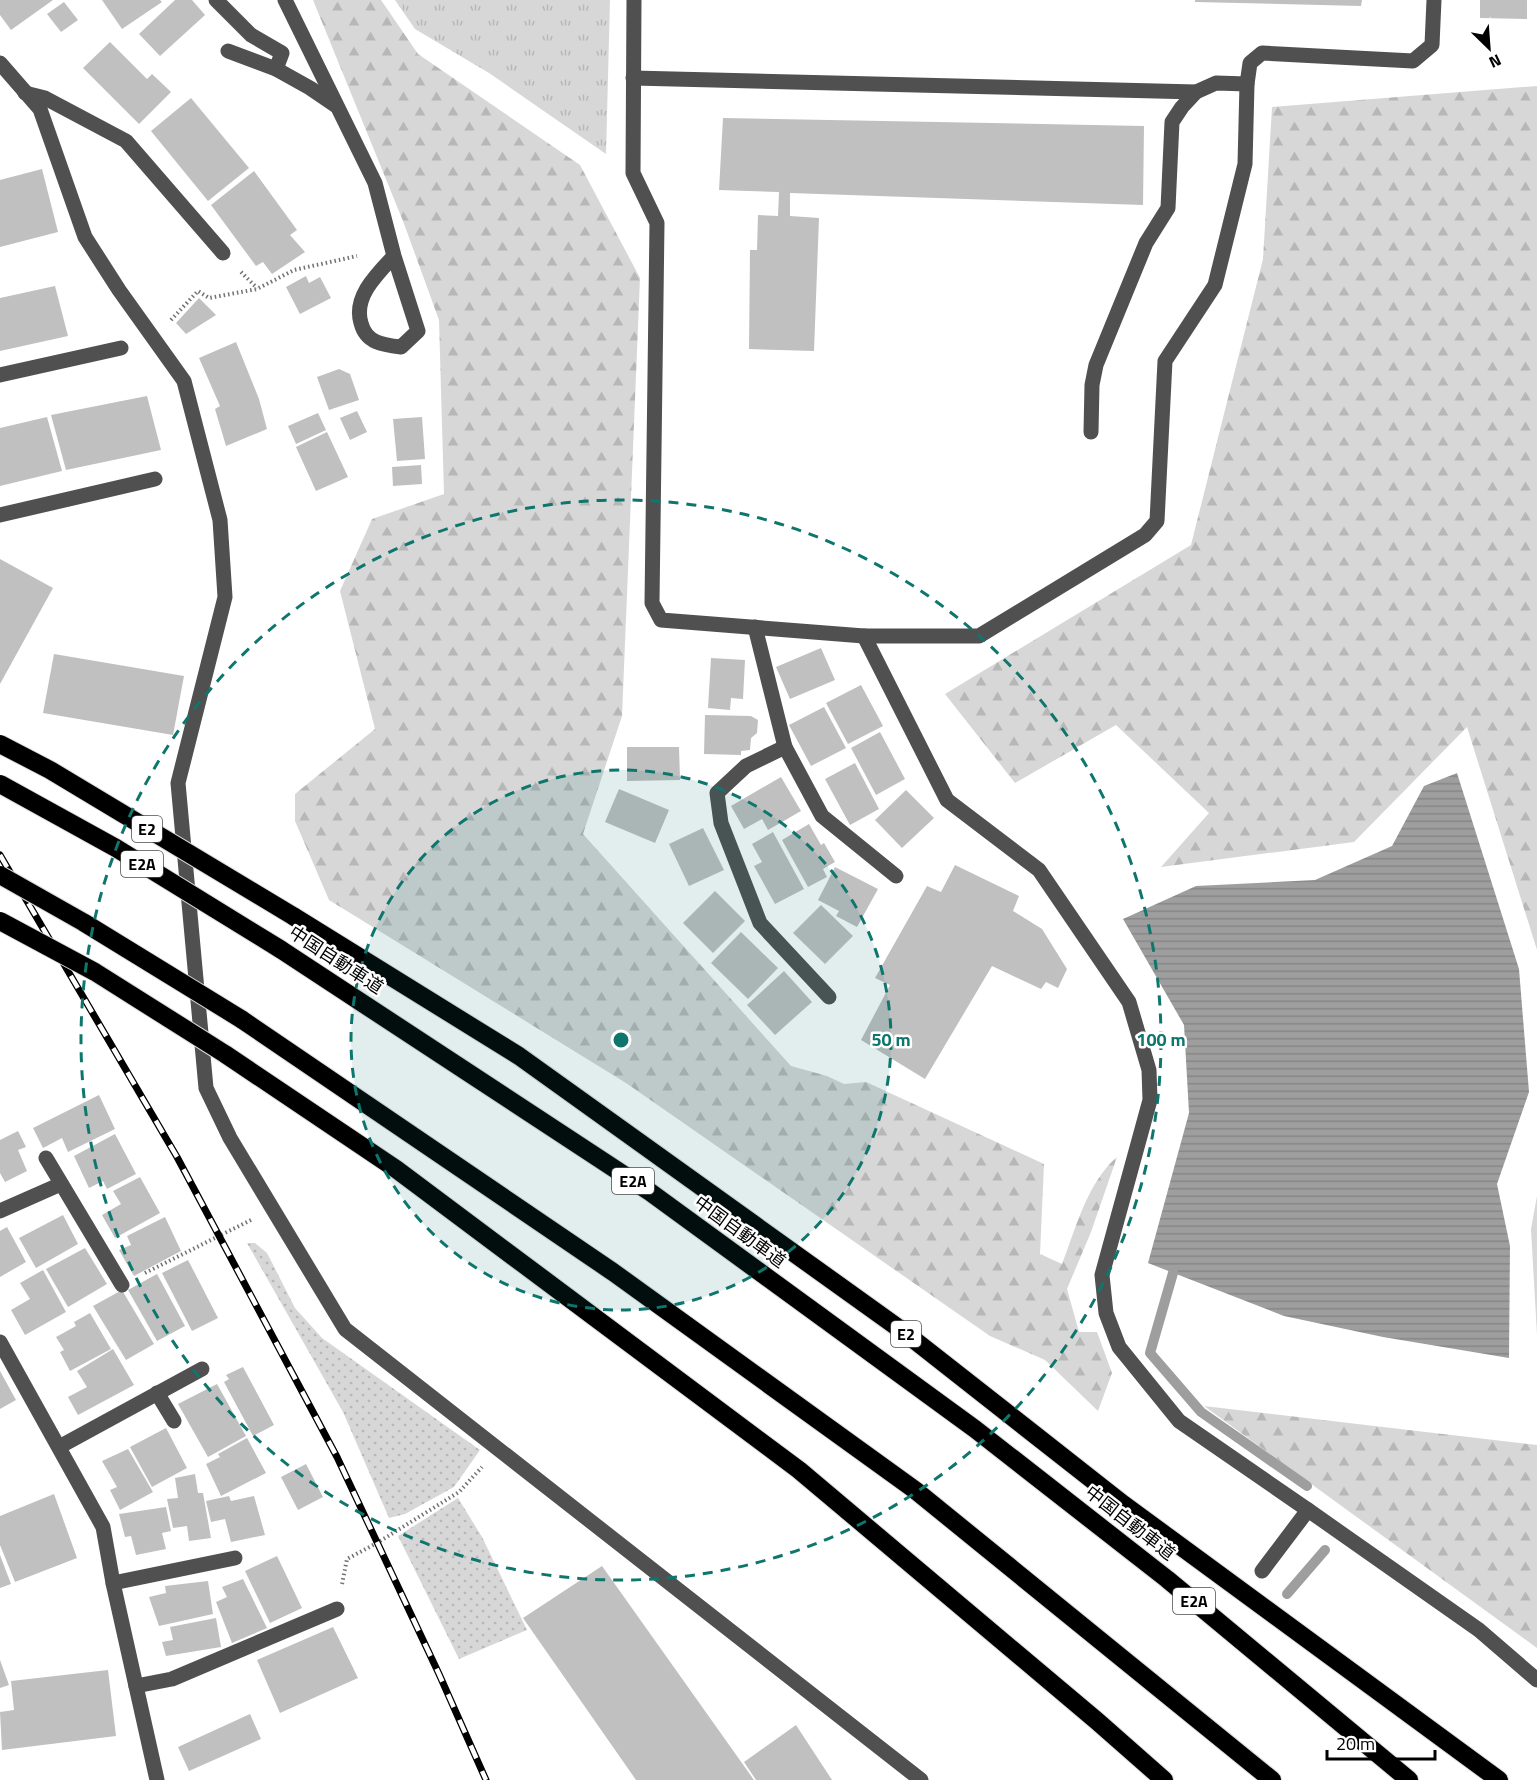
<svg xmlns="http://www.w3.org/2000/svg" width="1537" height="1780" font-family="'Titillium Web','Noto Sans JP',sans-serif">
<defs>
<pattern id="grass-dots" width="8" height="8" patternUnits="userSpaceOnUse" patternTransform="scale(1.5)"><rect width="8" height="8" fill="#d7d7d7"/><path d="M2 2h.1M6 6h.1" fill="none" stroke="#b7b7b7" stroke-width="1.8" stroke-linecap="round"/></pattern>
<pattern id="forest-firs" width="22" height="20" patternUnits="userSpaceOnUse" patternTransform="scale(1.5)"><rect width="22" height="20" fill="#d7d7d7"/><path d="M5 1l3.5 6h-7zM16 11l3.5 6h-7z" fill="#b7b7b7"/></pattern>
<pattern id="park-tufts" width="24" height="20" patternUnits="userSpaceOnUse" patternTransform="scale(1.5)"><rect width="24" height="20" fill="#d7d7d7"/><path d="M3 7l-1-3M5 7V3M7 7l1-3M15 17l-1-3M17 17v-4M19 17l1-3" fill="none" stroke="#b7b7b7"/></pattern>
<pattern id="water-rules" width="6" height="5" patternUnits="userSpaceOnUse" patternTransform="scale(1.5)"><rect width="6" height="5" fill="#9e9e9e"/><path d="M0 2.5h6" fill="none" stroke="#868686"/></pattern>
</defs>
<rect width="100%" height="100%" fill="#fff"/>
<g fill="url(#grass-dots)">
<polygon points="247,1243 255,1243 267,1253 295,1308 322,1338 480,1450 454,1487 405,1514 389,1518 343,1412"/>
<polygon points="458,1498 482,1537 527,1630 459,1659 398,1536"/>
</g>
<g fill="url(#forest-firs)">
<path d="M 313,0 L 381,0 L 418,54 L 580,165 L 640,278 L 622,716 L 583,834 L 791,1066 L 827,1076 L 844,1084 L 866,1082 L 1044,1164 L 1040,1254 L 1062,1264 C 1076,1228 1087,1183 1117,1157 L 1091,1232 L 1067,1289 L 1079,1332 L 1097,1332 L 1112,1373 L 1098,1411 L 1045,1360 L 990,1336 L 626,1083 L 329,900 L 295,821 L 295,794 L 375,729 L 340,591 L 372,519 L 444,494 L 439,320 L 403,221 Z"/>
<polygon points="1537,86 1537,950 1467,727 1354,842 1161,867 1209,813 1116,725 1015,783 945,694 1191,545 1263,259 1272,107"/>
<polygon points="1537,1196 1537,1335 1531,1229"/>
<polygon points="1204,1406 1537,1445 1537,1648"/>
</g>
<polygon fill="url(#park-tufts)" points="395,0 610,0 606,154 489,73 415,29"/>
<polygon fill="url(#water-rules)" points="1457,773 1519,969 1529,1092 1497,1184 1510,1246 1509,1358 1383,1337 1284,1316 1148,1263 1189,1113 1184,1025 1123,919 1196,886 1315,880 1392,846 1424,786"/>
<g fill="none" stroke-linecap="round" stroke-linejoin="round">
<g stroke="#9e9e9e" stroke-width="10">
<polyline points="1173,1273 1150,1353 1201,1412 1307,1486"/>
<polyline points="1287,1594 1325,1550"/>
</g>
</g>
<g fill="#c0c0c0">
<polygon points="0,0 53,0 11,30 0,15"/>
<polygon points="102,0 160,0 162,2 122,29"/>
<polygon points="175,0 192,0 205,15 160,56 139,34"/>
<polygon points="1195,0 1362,0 1361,6 1195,2"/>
<polygon points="1480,0 1527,0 1527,19 1480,18"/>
<polygon points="64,2 78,20 61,32 47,14"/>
<polygon points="110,42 147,79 152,74 171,92 139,124 83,68"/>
<polygon points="191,98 249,168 208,201 151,131"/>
<polygon points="723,118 1144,126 1143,205 790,193 790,216 819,218 814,351 749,349 750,250 757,250 758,215 778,216 779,192 719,190"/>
<polygon points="42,169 58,232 0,247 0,180"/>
<polygon points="254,171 297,230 290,235 305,252 272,274 263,262 256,266 211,205"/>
<polygon points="306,276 309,283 320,277 331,298 300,314 286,287"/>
<polygon points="55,286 68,336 0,351 0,298"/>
<polygon points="199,298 216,315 186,334 176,323"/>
<polygon points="236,342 259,399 267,429 226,446 215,409 220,406 199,358"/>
<polygon points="339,369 350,374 359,400 329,410 317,377"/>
<polygon points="147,396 161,450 66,470 51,415"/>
<polygon points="357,411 367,432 350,440 340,418"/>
<polygon points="318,413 326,430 296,444 288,426"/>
<polygon points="47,417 62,471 0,486 0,428"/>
<polygon points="422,417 425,459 397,461 393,419"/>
<polygon points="327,432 348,477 316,491 296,447"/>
<polygon points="421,465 422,484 393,486 392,467"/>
<polygon points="0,559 53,588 0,684"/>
<polygon points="821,648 835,680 790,699 776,667"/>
<polygon points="54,654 184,676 173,735 43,713"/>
<polygon points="711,658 745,660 743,699 731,698 730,710 708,708"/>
<polygon points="861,685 883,726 848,744 826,703"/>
<polygon points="824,707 846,748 811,766 789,725"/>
<polygon points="705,715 751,716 758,720 757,733 751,738 750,750 741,751 741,755 704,754"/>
<polygon points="880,732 905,779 876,795 851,748"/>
<polygon points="627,747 679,747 680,780 627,781"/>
<polygon points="855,763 879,809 850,825 825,779"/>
<polygon points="781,777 801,811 768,830 762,819 744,829 731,806"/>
<polygon points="619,789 669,810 655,843 605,822"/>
<polygon points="906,790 934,818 902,848 875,820"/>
<polygon points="809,824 821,845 824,843 835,862 823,869 827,877 808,887 782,840"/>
<polygon points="703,828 724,870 689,886 669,844"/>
<polygon points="773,832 804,889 775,904 754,866 762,862 752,844"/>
<polygon points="955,865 1019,896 1013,911 1042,929 1067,969 1058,988 1046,982 1041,989 992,966 925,1079 861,1040 890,985 875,978 927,886 941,892"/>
<polygon points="835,867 878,889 857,927 836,916 839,911 818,900"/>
<polygon points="715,891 745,921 713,953 683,923"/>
<polygon points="821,905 853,936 825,964 793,933"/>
<polygon points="741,932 778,968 748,999 711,963"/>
<polygon points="784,971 812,1002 775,1035 747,1005"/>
<polygon points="99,1095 115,1129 68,1152 62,1138 43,1148 33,1128"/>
<polygon points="18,1131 26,1147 18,1150 27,1171 5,1182 0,1173 0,1140"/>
<polygon points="115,1134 136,1174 107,1189 103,1181 89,1188 74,1156"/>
<polygon points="140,1177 160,1213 115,1238 102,1215 121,1204 113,1191"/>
<polygon points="63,1215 78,1244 36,1268 19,1238"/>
<polygon points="165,1217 181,1251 134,1276 119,1250 131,1245 127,1236"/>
<polygon points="7,1227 26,1262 0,1277 0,1231"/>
<polygon points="85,1248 107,1284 68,1307 46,1269"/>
<polygon points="188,1260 218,1318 192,1331 162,1273"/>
<polygon points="43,1270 66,1312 25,1335 11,1310 30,1299 20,1283"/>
<polygon points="157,1274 185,1326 157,1341 128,1290"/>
<polygon points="122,1290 154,1344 126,1360 93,1306"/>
<polygon points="90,1313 111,1349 70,1371 60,1352 64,1350 56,1337 76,1326 74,1322"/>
<polygon points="113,1349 134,1385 78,1415 68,1397 87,1387 77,1371"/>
<polygon points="243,1367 274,1425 253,1436 224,1382 229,1379 226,1375"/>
<polygon points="0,1371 16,1400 0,1409"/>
<polygon points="217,1384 246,1436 208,1457 178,1404"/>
<polygon points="166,1428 187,1468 152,1487 130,1447"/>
<polygon points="247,1438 266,1473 221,1496 206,1464 220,1457 218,1454"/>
<polygon points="128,1449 153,1492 120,1510 110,1490 117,1487 102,1461"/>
<polygon points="306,1464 323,1497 298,1510 281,1477"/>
<polygon points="195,1474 198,1493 203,1493 211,1538 189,1541 187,1526 173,1528 167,1499 178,1498 175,1478"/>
<polygon points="54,1494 77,1558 15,1582 0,1545 0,1516"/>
<polygon points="229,1496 231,1501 254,1496 265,1535 231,1542 225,1519 211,1522 206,1501"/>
<polygon points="166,1507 171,1531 162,1533 166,1549 136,1555 131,1536 125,1537 119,1514"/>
<polygon points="0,1555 11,1584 0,1588"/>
<polygon points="277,1556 302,1608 270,1623 245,1571"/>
<polygon points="602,1566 754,1780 636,1780 523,1618"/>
<polygon points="243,1579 267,1628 232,1643 216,1602 227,1597 222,1587"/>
<polygon points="208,1581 213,1614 159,1626 149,1597 166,1593 165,1586"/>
<polygon points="216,1618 221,1647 166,1656 162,1642 173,1640 170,1627"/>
<polygon points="333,1627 358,1678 280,1713 257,1660"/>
<polygon points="0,1660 9,1685 0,1688"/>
<polygon points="108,1670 116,1736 2,1750 0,1712 14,1710 11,1681"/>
<polygon points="250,1714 261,1739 189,1771 178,1747"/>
<polygon points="796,1725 832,1780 756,1780 744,1762"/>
</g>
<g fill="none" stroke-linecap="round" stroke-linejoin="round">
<defs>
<g id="highway">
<polyline points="293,916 519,1056 904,1332 1123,1504 1499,1780"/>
<polyline points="280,949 650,1192 975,1429 1167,1579 1409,1780"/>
<polyline points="241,1019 613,1272 915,1490 1272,1780"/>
<polyline points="225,1054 396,1169 799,1470 1097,1721 1164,1780"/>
</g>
</defs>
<use href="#highway" stroke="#dbdbdb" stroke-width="20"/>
<g stroke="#727272" stroke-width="4" stroke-dasharray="1.5 3" stroke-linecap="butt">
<polyline points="241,272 257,288"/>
<polyline points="171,320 198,291 209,298 257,289 294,270 357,256"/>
<polyline points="145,1273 251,1220"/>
<polyline points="342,1584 347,1559 377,1543 459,1492 482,1467"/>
</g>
<g stroke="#505050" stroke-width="15">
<polyline points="216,0 251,35 282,53 276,69"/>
<path d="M 285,0 L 375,183 L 394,256 L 418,331 L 401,347 C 383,345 366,343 361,323 C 353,297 377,274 394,256"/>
<polyline points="634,0 633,173 657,223 652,603 661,620 864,636 979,636 1145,535 1157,521 1165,361 1215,285 1245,164 1247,84 1250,63 1262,53 1413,61 1432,45 1434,0"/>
<polyline points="228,51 276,69 310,88 335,105"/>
<polyline points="0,63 40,109 85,237 119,290 184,381 220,520 225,597 178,783 206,1088 230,1138 345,1329 921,1780"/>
<polyline points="633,78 1196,92"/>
<polyline points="25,93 45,98 126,141 223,253"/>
<polyline points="0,375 121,348"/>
<polyline points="1091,432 1092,385 1096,365 1146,243 1168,208 1172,122 1182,107 1196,92 1216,83 1247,84"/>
<polyline points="0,515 155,479"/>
<polyline points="755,627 785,747 822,816 896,876"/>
<polyline points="864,636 947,800 1039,870 1129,1002 1149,1070 1150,1100 1102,1275 1106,1313 1119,1347 1179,1421 1308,1510"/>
<polyline points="785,747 746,766 717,793 721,823 760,923 829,997"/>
<polyline points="46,1158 122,1285"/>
<polyline points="0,1211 61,1184"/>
<polyline points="0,1342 103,1527 113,1583 157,1780"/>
<polyline points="157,1393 174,1421"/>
<polyline points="59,1447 202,1369"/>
<polyline points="1262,1571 1308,1510 1479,1630 1537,1680"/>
<polyline points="113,1583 235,1558"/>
<polyline points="136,1686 172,1679 337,1609"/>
</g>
<use href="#highway" stroke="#000" stroke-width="18"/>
<defs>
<polyline id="rail" points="0,855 177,1157 337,1457 439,1674 486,1780"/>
</defs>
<use href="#rail" stroke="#000" stroke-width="7"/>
<use href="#rail" stroke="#fff" stroke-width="4.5" stroke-dasharray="14" stroke-linecap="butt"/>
<defs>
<g id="highway-bridge">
<polyline points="0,744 50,770 293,916"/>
<polyline points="0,784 116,848 280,949"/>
<polyline points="0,875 83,922 241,1019"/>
<polyline points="0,921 95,972 225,1054"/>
</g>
</defs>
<use href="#highway-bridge" stroke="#dbdbdb" stroke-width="20" stroke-linecap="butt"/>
<use href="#highway-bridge" stroke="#000" stroke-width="18"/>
</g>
<circle cx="621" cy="1040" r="270" fill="#0f766e" fill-opacity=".12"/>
<g fill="none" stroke="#0f766e" stroke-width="3" stroke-dasharray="10 8">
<circle cx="621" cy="1040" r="270"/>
<circle cx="621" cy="1040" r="540"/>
</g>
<g text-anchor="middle" stroke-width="5" stroke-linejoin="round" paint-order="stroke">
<g fill="#fff" stroke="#4c4c4c" stroke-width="1.5">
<rect x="132" y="816" width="30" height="26" rx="4.5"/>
<rect x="121" y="851" width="42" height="26" rx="4.5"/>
<rect x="612" y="1168" width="42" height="26" rx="4.5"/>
<rect x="891" y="1321" width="30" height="26" rx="4.5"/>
<rect x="1173" y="1588" width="42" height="26" rx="4.5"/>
</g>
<g font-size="16" font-weight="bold" fill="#000">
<text x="147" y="835">E2</text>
<text x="142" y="870">E2A</text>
<text x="633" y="1187">E2A</text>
<text x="906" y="1340">E2</text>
<text x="1194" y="1607">E2A</text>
</g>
<g font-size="18" fill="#000" stroke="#fff">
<text transform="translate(336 960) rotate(33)" y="6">中国自動車道</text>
<text transform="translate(740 1232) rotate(36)" y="6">中国自動車道</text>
<text transform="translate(1130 1523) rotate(38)" y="6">中国自動車道</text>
</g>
</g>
<circle cx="621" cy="1040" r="9" fill="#0f766e" stroke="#fff" stroke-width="3"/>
<g font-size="18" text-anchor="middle" font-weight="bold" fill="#0f766e" stroke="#fff" stroke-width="5" stroke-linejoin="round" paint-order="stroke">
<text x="891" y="1046">50 m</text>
<text x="1161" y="1046">100 m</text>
</g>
<g transform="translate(1489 48) rotate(155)" stroke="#ffffff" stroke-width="4.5" paint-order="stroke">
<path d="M0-4.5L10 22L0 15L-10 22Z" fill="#000000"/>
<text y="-9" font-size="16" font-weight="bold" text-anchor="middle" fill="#000000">N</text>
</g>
<path d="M1327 1750v9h108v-9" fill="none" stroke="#000000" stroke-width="3"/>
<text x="1336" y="1750" font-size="18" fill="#000000" stroke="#ffffff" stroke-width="4.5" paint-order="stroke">20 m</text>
</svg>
